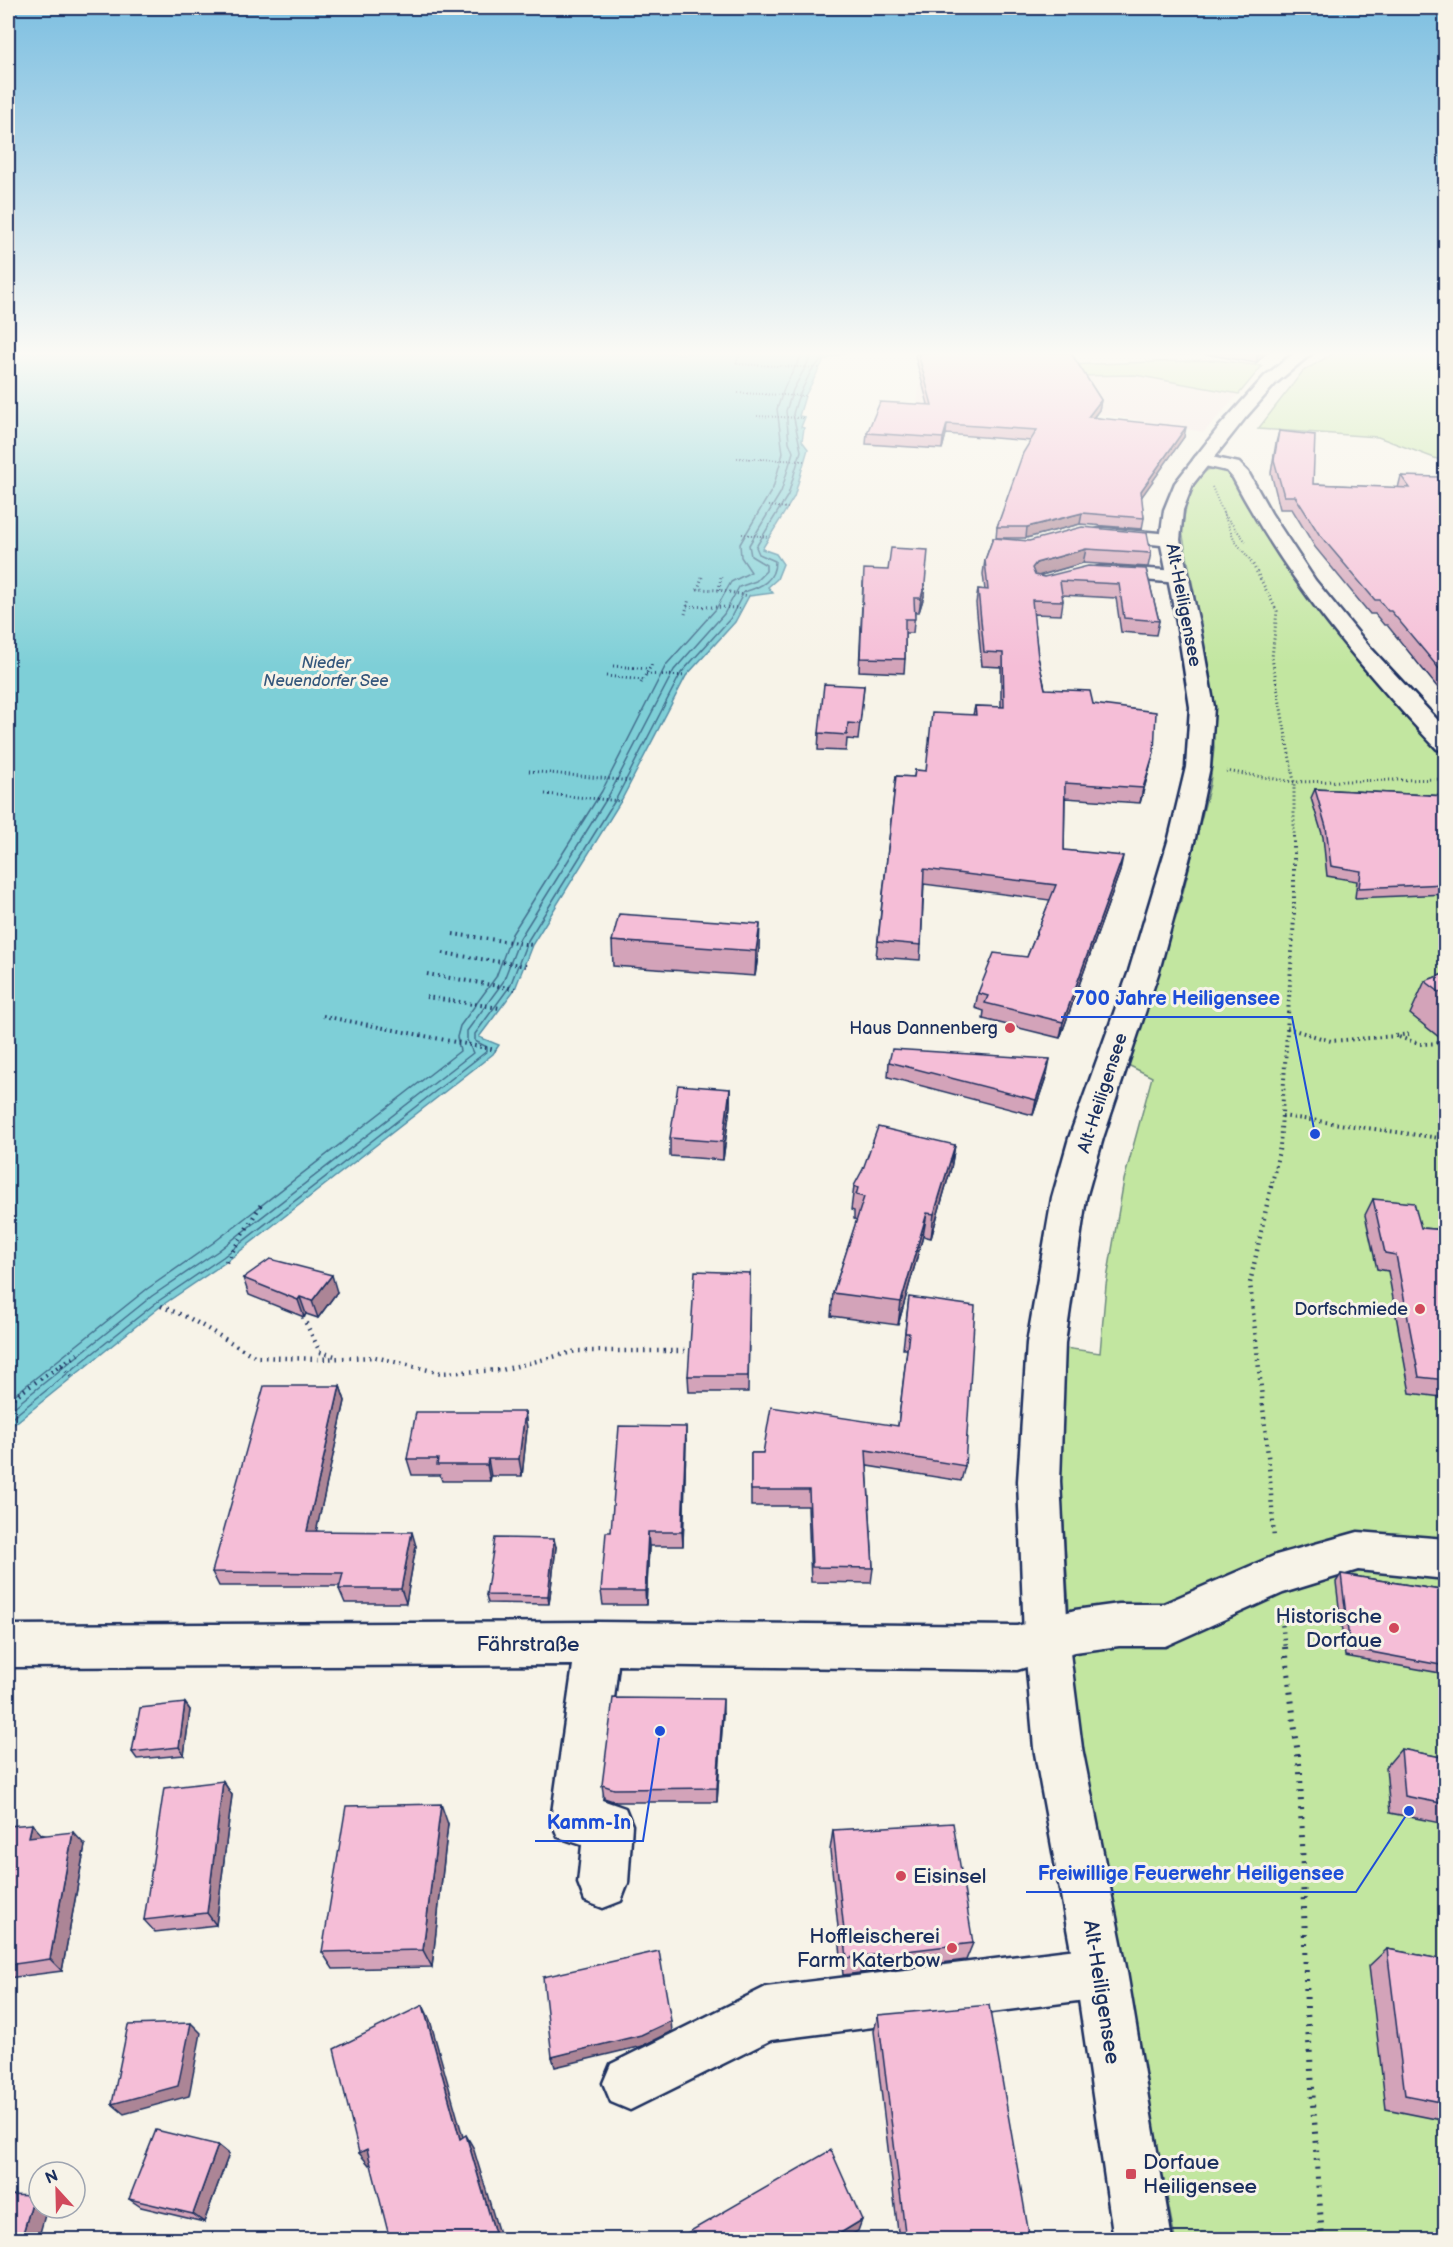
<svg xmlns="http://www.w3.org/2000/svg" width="1453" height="2247" font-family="'Balsamiq Sans',sans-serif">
<rect width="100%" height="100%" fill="#f7f3e8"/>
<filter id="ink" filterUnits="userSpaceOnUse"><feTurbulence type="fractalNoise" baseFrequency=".0167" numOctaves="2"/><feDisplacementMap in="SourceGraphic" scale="12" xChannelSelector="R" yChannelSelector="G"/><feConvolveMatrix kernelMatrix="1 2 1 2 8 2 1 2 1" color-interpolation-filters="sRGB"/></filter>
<g filter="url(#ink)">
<polygon fill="#f6e3e3" points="1135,375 1239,394 1204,432 1095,413 917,405 920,378"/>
<g fill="#c2e6a0" stroke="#6e8a7f" stroke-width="1.5">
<polygon points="1334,353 1445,353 1445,462 1378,437 1258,429 1303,371"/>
<polygon points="1215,360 1262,366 1239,394 1135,375 1073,376 1065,365"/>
<path d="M 1210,469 L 1229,471 L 1365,666 L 1445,753 L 1445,2239 L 1175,2239 L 1105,1876 L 1074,1691 L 1059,1446 L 1065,1348 L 1100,1353 L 1106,1285 L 1124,1180 L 1152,1077 L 1128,1065 L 1179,908 L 1210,784 L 1214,748 L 1211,680 L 1182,531 C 1184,513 1191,477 1210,469 Z"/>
</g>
<polygon fill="#7ecfd7" stroke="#568fa7" stroke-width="1.5" points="8,353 844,353 824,360 805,396 799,416 805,417 801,427 804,428 802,441 808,449 794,497 762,549 776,554 783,564 777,579 768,587 773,593 749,596 735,622 686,676 621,801 532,945 515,989 479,1037 499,1045 493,1054 226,1262 161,1306 8,1429"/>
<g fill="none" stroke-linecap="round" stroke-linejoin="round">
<g stroke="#436f8e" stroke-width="1.5">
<polyline points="8,1400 147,1289 213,1243 460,1051 457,1037 460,1026 496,977 512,934 602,791 666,665 716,609 731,582 751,572 741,557 740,544 773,488 783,453 777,409 785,386 803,353"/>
<polyline points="8,1412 152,1296 218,1251 473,1053 467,1040 467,1031 503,982 520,938 609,795 674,670 724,614 739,587 756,581 766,571 766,565 751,556 749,545 781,492 793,452 789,442 786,411 793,390 813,353"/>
<path d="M 8,1421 L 157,1302 L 223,1257 L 487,1051 L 487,1047 L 475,1041 L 475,1034 L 510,986 L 527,942 L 616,799 L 681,673 L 730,619 L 744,592 C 761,587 775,581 775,561 L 759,554 L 756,547 L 788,495 L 801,451 L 793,414 L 797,400 L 811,371 L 828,353"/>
</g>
<defs>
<g id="minor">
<path d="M 1202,455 L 1239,463 L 1248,472 L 1271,513 L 1315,580 L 1368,645 L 1446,729 L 1446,751 L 1437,749 C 1359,666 1287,580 1233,478 L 1227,471 L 1196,464 L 1193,460 L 1196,456 Z"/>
<polygon points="1103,528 1170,534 1177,536 1180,540 1177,544 1170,546 1096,538 1093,534 1096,530"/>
<polygon points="1103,566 1179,571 1186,573 1189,577 1186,581 1179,583 1096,576 1093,572 1096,568"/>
<polygon points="1358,1532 1446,1539 1446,1579 1358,1570 1283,1593 1165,1646 1119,1646 1075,1652 1017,1670 618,1665 602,1800 625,1808 632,1825 628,1883 621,1901 603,1908 585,1901 578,1883 582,1845 558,1837 551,1820 573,1665 8,1667 8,1625 596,1622 1017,1626 1075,1610 1119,1604 1163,1604 1276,1555"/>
<polygon points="1101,1946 1119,1954 1127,1972 1119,1990 1101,1998 771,2040 630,2110 611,2102 603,2083 611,2064 766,1987"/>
</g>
<polygon id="major" points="1294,353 1312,353 1276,383 1246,417 1193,484 1183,510 1180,540 1199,623 1214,707 1210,767 1195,838 1159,971 1103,1138 1086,1198 1065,1343 1060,1481 1068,1637 1082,1748 1127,1972 1172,2240 1114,2240 1075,1972 1034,1748 1024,1637 1018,1481 1027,1343 1052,1198 1069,1138 1129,971 1169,838 1186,767 1190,707 1177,623 1160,540 1164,510 1175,483 1219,427 1265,376"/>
</defs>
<use href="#minor" stroke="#1b2f5e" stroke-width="5"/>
<use href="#major" stroke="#1b2f5e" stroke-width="5"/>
<g stroke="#1b2f5e" stroke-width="2" stroke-dasharray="1 2" stroke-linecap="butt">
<polyline points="740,354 736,364 820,368"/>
<polyline points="738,393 805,396"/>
<polyline points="757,416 804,418"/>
<polyline points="737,458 804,461"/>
<polyline points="1212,487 1235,541 1252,562"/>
<polyline points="769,506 788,508"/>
<polyline points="1223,513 1247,543"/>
<polyline points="742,534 769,537"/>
</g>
<g stroke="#1b2f5e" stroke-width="3" stroke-dasharray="1 3" stroke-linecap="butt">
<polyline points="1251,561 1277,611 1272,658 1294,782 1294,834"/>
<polyline points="702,577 698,589 719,590 749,596"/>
<polyline points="719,590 721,577"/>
<polyline points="687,606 741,608"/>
<polyline points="685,614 689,599"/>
<polyline points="613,666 649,669"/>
<polyline points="646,674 686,676"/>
<polyline points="606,676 643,680"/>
<polyline points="641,683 652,664"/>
<polyline points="529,771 631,781"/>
<polyline points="1226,771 1294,782 1446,779"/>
<polyline points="545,794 621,801"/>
</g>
<g stroke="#1b2f5e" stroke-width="4" stroke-dasharray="1.5 4" stroke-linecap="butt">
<polyline points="453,934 532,945"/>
<polyline points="443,953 526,966"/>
<polyline points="427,974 515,989"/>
<polyline points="426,997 500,1008"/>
<polyline points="323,1016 496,1050"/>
<polyline points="1287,1028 1331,1041 1396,1036"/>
<polyline points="1409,1034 1396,1036 1420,1044 1446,1043"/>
<polyline points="1282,1116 1446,1139"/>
<polyline points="1271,1188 1280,1146 1294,917 1294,833"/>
</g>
<g stroke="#1b2f5e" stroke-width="4.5" stroke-dasharray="1.5 5" stroke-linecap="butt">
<polyline points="1271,1186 1250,1283 1269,1465 1274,1539"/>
<polyline points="226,1262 262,1203"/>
<polyline points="161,1306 189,1318 256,1357 318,1359 375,1357 441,1373 502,1370 576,1351 690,1351"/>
<polyline points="303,1317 320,1352 335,1356"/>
<polyline points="61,1365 78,1354"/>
<polyline points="8,1401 61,1365 72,1377"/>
<polyline points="1281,1612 1285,1648"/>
</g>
<polyline stroke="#1b2f5e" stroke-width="6" stroke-dasharray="2 7" stroke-linecap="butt" points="1285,1647 1300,1772 1307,2011 1322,2240"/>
<use href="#minor" fill="#f7f3e8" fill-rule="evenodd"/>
<use href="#major" fill="#f7f3e8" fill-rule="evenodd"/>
</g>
<g fill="#d3a3b9" stroke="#1b2f5e" stroke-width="1.5">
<polygon points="916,353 1071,353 1101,400 1099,410 1094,417 1184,437 1141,497 1144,518 1142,529 1080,524 1026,538 996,538 997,527 1031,441 946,434 942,449 866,444 867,433 928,404 915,356"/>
<polygon points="1159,353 1266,353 1256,363 1205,354 1161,355"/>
<polygon points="1279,431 1313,484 1398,488 1401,476 1446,483 1446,698 1387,625 1384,625 1375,614 1370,614 1315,547 1292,509 1280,509 1271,473 1276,443"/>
<polygon points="993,538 1151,553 1148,567 1083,563 1038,576 1044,577 1146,569 1159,621 1156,635 1121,632 1116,598 1062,595 1063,601 1061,615 1033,614 1038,657 1045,689 1093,704 1150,767 1140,803 1065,798 1064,850 1120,871 1060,1038 983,1019 984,1011 975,1008 978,993 1027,957 1050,900 924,884 921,945 920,960 876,957 896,776 914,777 915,770 926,771 973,715 975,706 1001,707 1001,667 982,666 976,603 978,589 985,590 983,574 985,560"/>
<polygon points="863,582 924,596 919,612 915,612 913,633 905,633 905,659 904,673 859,671"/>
<polygon points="864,686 858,740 847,739 846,751 818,750 819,733"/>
<polygon points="1315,789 1446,796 1446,894 1355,898 1357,881 1327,876 1323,837 1311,798"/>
<polygon points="612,941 759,949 755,976 613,966"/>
<polygon points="1446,973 1446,1040 1444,1041 1410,1014 1425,981"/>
<polygon points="889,1062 1047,1074 1033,1115 888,1077"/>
<polygon points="730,1089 730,1106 723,1160 670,1156 670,1138"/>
<polygon points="955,1145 951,1168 931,1238 923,1236 898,1325 831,1316 833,1293 857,1220 854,1219 854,1211 851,1210 854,1186"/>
<polygon points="1373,1199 1421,1228 1446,1230 1446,1389 1441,1397 1410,1393 1388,1271 1377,1269 1365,1215"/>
<polygon points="750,1273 748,1392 689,1392 688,1376"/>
<polygon points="243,1278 337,1292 318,1318 306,1314 304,1317 249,1295"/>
<polygon points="909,1297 965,1466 961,1481 867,1466 873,1568 871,1583 811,1582 808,1506 751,1506 751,1453 763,1453 898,1426 907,1349 903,1349"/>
<polygon points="340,1386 345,1401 316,1531 416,1546 406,1603 345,1603 339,1589 340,1586 219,1586 212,1572"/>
<polygon points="525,1412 527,1429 522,1476 491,1476 490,1481 442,1481 440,1475 412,1475 407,1459"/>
<polygon points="686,1441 683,1546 649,1546 646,1605 603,1605 601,1591 611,1532"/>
<polygon points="556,1547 549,1604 488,1603 486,1595"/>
<polygon points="1341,1574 1446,1591 1446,1674 1345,1656 1336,1582"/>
<polygon points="185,1703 190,1710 184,1755 137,1759 132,1752"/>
<polygon points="723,1714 717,1802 616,1802 604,1798 602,1785"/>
<polygon points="1401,1749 1446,1758 1446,1824 1390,1813 1386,1767"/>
<polygon points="223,1781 232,1795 216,1925 155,1932 144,1920"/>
<polygon points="448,1824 432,1967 333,1969 322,1952"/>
<polygon points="8,1826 85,1845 62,1971 8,1978"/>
<polygon points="833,1830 973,1943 966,1960 843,1975 830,1850"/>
<polygon points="1387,1949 1446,1960 1446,2121 1386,2109 1369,1966"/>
<polygon points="878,2015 1030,2240 899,2240 874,2031"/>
<polygon points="218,2145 229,2154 204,2222 141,2207 129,2199"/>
</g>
<g fill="#ac8596" stroke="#1b2f5e" stroke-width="1.5">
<polygon points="1258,353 1266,353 1256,363"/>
<polygon points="1101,400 1099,410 1086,427 1088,417"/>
<polygon points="947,424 946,434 942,449 943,438"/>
<polygon points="1186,427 1184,437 1138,502 1141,491"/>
<polygon points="1082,513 1080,524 1026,538 1027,527"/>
<polygon points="1086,549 1083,563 1034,577 1032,568 1036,563"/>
<polygon points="925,583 924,596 919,612 921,598"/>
<polygon points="1154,752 1150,767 1140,803 1143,788"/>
<polygon points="1123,856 1120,871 1060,1038 1063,1022"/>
<polygon points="760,924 759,949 755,976 756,951"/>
<polygon points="1050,1059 1047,1074 1033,1115 1036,1100"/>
<polygon points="730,1089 730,1106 723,1160 723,1142"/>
<polygon points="955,1145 951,1168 931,1238 934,1214"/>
<polygon points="927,1213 923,1236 898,1325 901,1302"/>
<polygon points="332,1275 337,1292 318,1318 312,1301"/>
<polygon points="300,1297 306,1314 304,1317 298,1300"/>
<polygon points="340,1386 345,1401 313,1546 307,1531"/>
<polygon points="525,1412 527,1429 522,1476 519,1459"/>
<polygon points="686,1427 686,1441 683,1546 682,1532"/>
<polygon points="488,1459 491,1476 490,1481 487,1465"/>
<polygon points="412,1532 416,1546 406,1603 401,1589"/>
<polygon points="648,1532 649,1546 646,1605 645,1591"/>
<polygon points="554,1539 556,1547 549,1604 548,1596"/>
<polygon points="723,1699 723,1714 717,1802 717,1788"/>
<polygon points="185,1703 190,1710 184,1755 179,1747"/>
<polygon points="223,1781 232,1795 216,1925 207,1913"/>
<polygon points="441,1804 448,1824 432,1967 423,1950"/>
<polygon points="32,1824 44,1837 29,1837"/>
<polygon points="73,1832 85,1845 62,1971 50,1959"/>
<polygon points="423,2005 430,2020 467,2151 460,2139"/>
<polygon points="671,2021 672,2031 642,2046 555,2067 552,2057"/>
<polygon points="191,2023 201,2033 189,2096 124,2114 112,2104"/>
<polygon points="466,2135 473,2147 501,2240 497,2240"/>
<polygon points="218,2145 229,2154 204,2222 193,2214"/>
<polygon points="367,2149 377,2161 369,2165 359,2153"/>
<polygon points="34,2196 39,2199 39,2208 47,2208 38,2240 21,2240"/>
<polygon points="862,2220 858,2231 843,2240 829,2240"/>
</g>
<g fill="#f5bed7" stroke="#1b2f5e" stroke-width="1.5">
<polygon points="918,353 1071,353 1101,400 1088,417 1186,427 1141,491 1144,518 1082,513 1027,527 997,527 1023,453 1037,430 947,424 943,438 867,433 880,402 932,405"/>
<polygon points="1279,431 1315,435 1313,484 1410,488 1401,476 1440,477 1446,483 1446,677 1391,611 1388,611 1379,600 1375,600 1319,534 1295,496 1284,496 1274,460"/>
<polygon points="1082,527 1147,533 1151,553 1086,549 1036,563 1032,568 1035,575 1044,577 1088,566 1146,569 1159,621 1124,618 1119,584 1060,581 1063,601 1032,600 1038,657 1045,689 1090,691 1093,704 1156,712 1154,752 1143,788 1065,783 1064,850 1123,856 1063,1022 985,1003 988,996 978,993 994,953 1027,957 1056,885 924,869 921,945 878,941 896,776 914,777 915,770 926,771 932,713 976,715 975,706 1004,707 1003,653 984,652 978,589 988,590 985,560 993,538 1029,541"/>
<polygon points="891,548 928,550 925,583 921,598 914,598 915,619 905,619 905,659 860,658 864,569 888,570"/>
<polygon points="824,684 864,686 860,724 848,723 847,735 819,733"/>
<polygon points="1315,789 1446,796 1446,884 1359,888 1361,871 1331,866 1326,827"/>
<polygon points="619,914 760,924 756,951 612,941"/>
<polygon points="1446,973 1446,997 1425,981"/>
<polygon points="892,1049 1050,1059 1036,1100 889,1062"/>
<polygon points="678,1085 730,1089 723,1142 670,1138"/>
<polygon points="878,1127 955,1145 934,1214 927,1213 901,1302 833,1293 864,1197 856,1195 858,1188 854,1186 863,1169"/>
<polygon points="1373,1199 1414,1203 1421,1228 1446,1230 1446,1345 1443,1344 1446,1356 1446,1380 1419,1377 1396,1255 1385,1253"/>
<polygon points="270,1259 332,1275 312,1301 300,1297 298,1300 243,1278"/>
<polygon points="695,1271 750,1273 748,1376 688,1376"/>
<polygon points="909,1297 975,1306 965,1466 866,1450 873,1568 812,1567 809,1490 751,1490 751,1453 763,1453 771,1407 898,1426 909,1333 905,1333"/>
<polygon points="264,1386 340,1386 307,1531 412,1532 401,1589 339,1589 343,1573 212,1572"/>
<polygon points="416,1412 525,1412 519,1459 488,1459 487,1465 437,1465 438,1459 407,1459"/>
<polygon points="619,1426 686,1427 682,1532 648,1532 645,1591 601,1591 606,1532 611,1532"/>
<polygon points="495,1538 554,1539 548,1596 486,1595"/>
<polygon points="1341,1574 1446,1591 1446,1666 1350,1648"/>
<polygon points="613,1698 723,1699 717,1788 614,1789 602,1785"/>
<polygon points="185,1703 179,1747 132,1752 140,1708"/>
<polygon points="1401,1749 1446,1758 1446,1804 1405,1796"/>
<polygon points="223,1781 207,1913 144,1920 164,1788"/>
<polygon points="441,1804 423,1950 322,1952 346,1806"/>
<polygon points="953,1823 973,1943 847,1958 833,1830"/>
<polygon points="32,1824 29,1837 73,1832 50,1959 8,1965 8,1826"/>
<polygon points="1387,1949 1446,1960 1446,2103 1405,2095"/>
<polygon points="659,1951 671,2021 641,2035 552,2057 543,1977"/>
<polygon points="423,2005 460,2139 466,2135 497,2240 390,2240 367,2149 359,2153 334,2049"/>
<polygon points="989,2005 1030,2240 906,2240 878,2015"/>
<polygon points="191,2023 178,2086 112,2104 128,2025"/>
<polygon points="156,2130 218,2145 193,2214 129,2199"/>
<polygon points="831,2150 862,2220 829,2240 675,2240"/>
<polygon points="8,2195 34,2196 21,2240 8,2240"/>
</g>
</g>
<linearGradient id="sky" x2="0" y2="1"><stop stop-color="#7dbfe1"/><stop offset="0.53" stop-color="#fbfaf5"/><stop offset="1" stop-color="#fbfaf5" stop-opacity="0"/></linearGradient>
<rect width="1453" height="667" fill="url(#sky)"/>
<g fill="#d1495b" stroke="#f7f3e8" stroke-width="2">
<circle cx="1010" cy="1028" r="6"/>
<circle cx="1420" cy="1309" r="6"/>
<circle cx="1394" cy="1628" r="6"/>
<circle cx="901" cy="1876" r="6"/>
<circle cx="952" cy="1948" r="6"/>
<rect x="1125" y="2168" width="12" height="12" rx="3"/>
</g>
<g text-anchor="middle" stroke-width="6" stroke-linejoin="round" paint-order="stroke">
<g font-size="16" font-style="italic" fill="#34577c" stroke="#f7f3e8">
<text x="326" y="668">Nieder<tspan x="326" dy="18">Neuendorfer See</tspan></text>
</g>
<g font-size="18" fill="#1b2f5e" stroke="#f7f3e8">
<text transform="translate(1184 605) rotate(79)" y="6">Alt-Heiligensee</text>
<text transform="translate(1102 1093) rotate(-72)" y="6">Alt-Heiligensee</text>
</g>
<g font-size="18" fill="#1b2f5e" stroke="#f7f3e8" text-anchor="end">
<text x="998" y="1034">Haus Dannenberg</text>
<text x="1408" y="1315">Dorfschmiede</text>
</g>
<g font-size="21" fill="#1b2f5e" stroke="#f7f3e8" text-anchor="end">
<text x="1382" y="1623">Historische<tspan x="1382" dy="24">Dorfaue</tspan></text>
<text x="913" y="1883" text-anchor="start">Eisinsel</text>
<text x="940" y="1943">Hoffleischerei<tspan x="940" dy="24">Farm Katerbow</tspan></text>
<text x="1143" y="2169" text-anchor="start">Dorfaue<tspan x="1143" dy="24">Heiligensee</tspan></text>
</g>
<g font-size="21" fill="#1b2f5e" stroke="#f7f3e8">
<text x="528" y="1651">Fährstraße</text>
<text transform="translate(1102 1992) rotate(81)" y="7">Alt-Heiligensee</text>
</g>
</g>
<path fill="none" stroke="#1d4ed8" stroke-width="2" d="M1315 1134L1292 1017H1061M660 1731L643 1841H535M1409 1811L1356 1892H1026"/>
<g fill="#1d4ed8" stroke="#f7f3e8" stroke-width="2">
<circle cx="1315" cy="1134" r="6"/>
<circle cx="660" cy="1731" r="6"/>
<circle cx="1409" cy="1811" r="6"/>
</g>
<g font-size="20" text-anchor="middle" font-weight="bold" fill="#1d4ed8" stroke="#f7f3e8" stroke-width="6" stroke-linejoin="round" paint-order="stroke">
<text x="1177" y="1005">700 Jahre Heiligensee</text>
<text x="589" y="1829">Kamm-In</text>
<text x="1191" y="1880">Freiwillige Feuerwehr Heiligensee</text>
</g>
<rect width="1453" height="2247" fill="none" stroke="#f7f3e8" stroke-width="30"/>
<rect x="15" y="15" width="1423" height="2217" fill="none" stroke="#1b2f5e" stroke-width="2" filter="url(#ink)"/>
<g transform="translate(57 2190) rotate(338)"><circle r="28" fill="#f7f3e8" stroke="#9fa5b1" stroke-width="1.5"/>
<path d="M0-4.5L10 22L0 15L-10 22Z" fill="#d1495b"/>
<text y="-9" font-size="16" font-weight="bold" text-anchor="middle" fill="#1b2f5e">N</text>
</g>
</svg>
